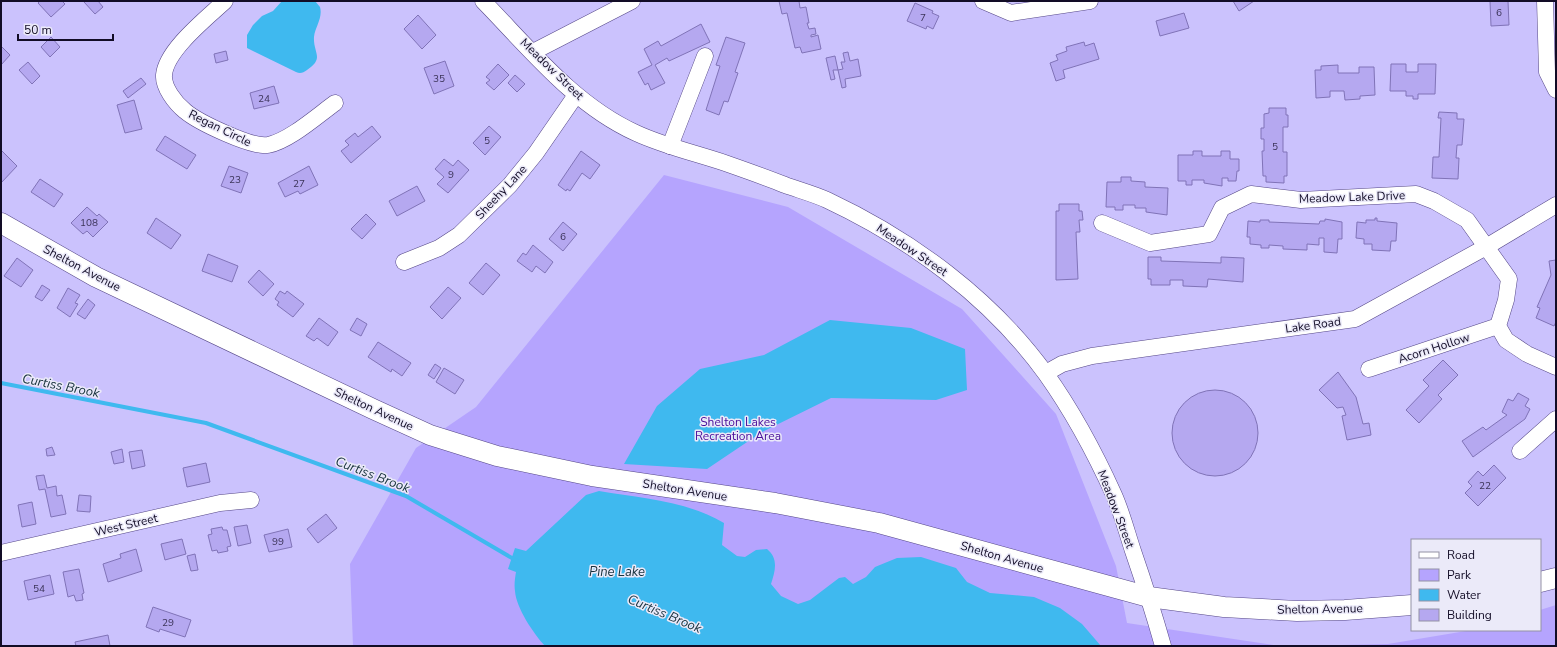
<svg xmlns="http://www.w3.org/2000/svg" width="1557" height="647" font-family="'Nunito Sans',sans-serif">
<rect width="100%" height="100%" fill="#cbc2fd"/>
<g fill="#b5a4fe">
<polygon points="664,175 788,207 962,309 1056,414 1116,566 1127,623 1280,646 353,646 350,564 416,448 476,407"/>
<polygon points="1556,605 1556,646 1295,646 1388,644 1472,630 1540,630 1540,610"/>
</g>
<g fill="#3fb9ef">
<path d="M 282,1 L 315,1 L 320,7 C 323,18 315,27 314,37 C 313,53 325,58 307,70 C 303,73 300,74 296,72 L 247,48 L 247,35 L 253,25 L 262,16 L 273,11 Z"/>
<polygon points="830,320 911,328 965,349 967,390 936,400 831,398 762,432 707,469 624,464 657,406 700,369 764,355"/>
<path d="M 599,491 C 641,498 687,501 724,523 L 722,545 L 737,556 L 745,557 L 756,550 L 767,549 C 779,559 775,571 771,584 L 781,596 L 798,604 L 810,600 L 839,578 L 845,577 L 853,584 L 866,577 L 875,567 L 897,558 L 921,557 L 956,568 L 967,582 L 990,593 L 1034,597 L 1060,608 L 1082,624 L 1101,646 L 545,646 C 534,634 516,608 515,591 C 514,585 515,578 516,572 L 508,569 L 515,548 L 526,551 L 586,495 Z"/>
</g>
<g fill="none" stroke-linecap="round" stroke-linejoin="round">
<polyline stroke="#3fb9ef" stroke-width="4" points="1,383 206,423 406,496 517,561"/>
</g>
<g fill="#b5a8f0" stroke="#8073b7">
<polygon points="40,1 62,1 65,4 51,17 38,3"/>
<polygon points="85,1 98,1 103,7 95,14 84,2"/>
<polygon points="779,1 799,1 800,8 806,7 809,23 807,23 809,29 815,28 816,34 811,35 811,37 818,35 821,49 802,53 800,47 795,48 787,13 782,14"/>
<polygon points="1233,1 1254,1 1239,11"/>
<polygon points="1490,1 1508,1 1509,25 1491,26"/>
<polygon points="915,3 933,11 932,13 939,16 933,29 927,26 926,29 907,21"/>
<polygon points="1184,13 1189,28 1160,36 1156,21"/>
<polygon points="418,15 436,35 422,49 404,29"/>
<polygon points="701,24 710,42 669,61 667,58 655,65 665,83 651,90 648,83 645,85 638,72 652,65 644,49 658,41 661,46"/>
<polygon points="51,37 60,47 50,57 41,47"/>
<polygon points="726,37 745,43 735,72 738,73 728,102 724,101 719,115 706,110 720,66 716,65"/>
<polygon points="1084,42 1085,46 1094,43 1099,59 1063,70 1065,78 1056,81 1050,63 1058,60 1056,55 1067,51 1066,47"/>
<polygon points="1,46 10,55 1,65"/>
<polygon points="226,51 228,60 216,63 214,54"/>
<polygon points="848,52 850,61 858,59 861,76 845,79 846,87 842,88 838,70 833,70 835,79 831,80 826,58 835,56 838,70 843,69 841,62 845,62 843,53"/>
<polygon points="445,61 454,86 434,94 424,68"/>
<polygon points="28,62 40,76 32,84 19,70"/>
<polygon points="498,64 509,75 494,90 486,83 490,80 486,77"/>
<polygon points="1391,64 1406,64 1406,72 1418,72 1418,64 1436,64 1435,94 1418,94 1418,99 1413,99 1413,96 1406,96 1406,91 1390,91"/>
<polygon points="1338,65 1338,73 1359,73 1359,67 1374,67 1375,95 1360,96 1360,99 1345,100 1344,91 1330,91 1330,97 1316,98 1315,70 1321,70 1321,66"/>
<polygon points="515,75 525,84 517,92 508,83"/>
<polygon points="141,78 146,84 128,98 123,91"/>
<polygon points="274,86 279,103 254,109 250,93"/>
<polygon points="134,100 142,129 125,133 117,105"/>
<polygon points="1269,108 1286,108 1286,115 1288,115 1288,127 1283,127 1283,152 1287,152 1287,176 1284,176 1284,183 1266,182 1266,176 1263,176 1262,151 1264,151 1264,139 1261,139 1261,128 1264,128 1264,114 1269,113"/>
<polygon points="1439,112 1457,113 1457,119 1464,119 1462,145 1457,145 1456,158 1459,158 1458,179 1432,178 1433,157 1439,157 1441,118 1438,118"/>
<polygon points="372,126 381,137 351,163 341,151 349,145 345,141 355,133 358,137"/>
<polygon points="489,126 501,137 485,155 473,143"/>
<polygon points="165,136 196,155 187,169 156,150"/>
<polygon points="1,150 17,166 1,183"/>
<polygon points="581,151 600,165 590,179 582,173 570,191 567,189 566,191 558,185"/>
<polygon points="1193,151 1202,151 1202,156 1221,156 1221,151 1230,151 1230,159 1239,159 1239,171 1237,171 1236,181 1228,181 1228,178 1222,178 1222,186 1204,183 1204,180 1192,180 1192,185 1186,185 1186,181 1178,181 1178,155 1193,155"/>
<polygon points="444,159 453,166 458,160 469,170 448,193 437,184 444,177 435,169"/>
<polygon points="229,166 248,173 241,193 221,186"/>
<polygon points="309,166 318,185 300,194 298,191 285,197 278,183"/>
<polygon points="1121,177 1131,177 1131,181 1145,182 1145,187 1168,188 1167,215 1146,212 1146,208 1135,208 1135,205 1123,205 1123,210 1115,210 1115,207 1106,207 1107,182 1121,182"/>
<polygon points="40,179 63,194 54,207 31,192"/>
<polygon points="417,186 425,201 397,216 389,201"/>
<polygon points="1059,204 1079,204 1079,211 1082,211 1083,220 1079,220 1080,232 1076,232 1078,279 1056,280 1056,211 1059,211"/>
<polygon points="87,207 97,216 99,214 108,222 93,237 87,231 83,234 71,223"/>
<polygon points="366,214 376,224 362,239 351,229"/>
<polygon points="156,218 181,235 171,249 147,233"/>
<polygon points="1375,218 1377,218 1377,221 1397,223 1396,241 1391,241 1390,251 1372,250 1372,244 1364,244 1364,239 1356,238 1357,222 1366,223 1366,220 1375,220"/>
<polygon points="1325,219 1342,222 1342,239 1338,239 1337,253 1324,252 1324,238 1319,238 1319,245 1307,244 1307,250 1283,249 1283,246 1269,245 1269,248 1261,248 1261,245 1250,244 1250,237 1247,237 1248,221 1260,222 1260,220 1269,220 1269,222 1319,224 1320,221 1325,221"/>
<polygon points="563,222 577,234 563,251 549,239"/>
<polygon points="533,245 553,262 545,273 536,266 532,272 517,261 523,253 526,255"/>
<polygon points="208,254 238,266 232,282 202,271"/>
<polygon points="1148,257 1161,257 1161,261 1221,263 1221,257 1244,258 1243,282 1208,279 1207,287 1183,286 1183,280 1170,280 1170,285 1151,285 1151,279 1148,279"/>
<polygon points="17,258 33,270 21,287 4,276"/>
<polygon points="1556,260 1556,322 1554,326 1536,318 1540,308 1537,307 1551,275 1549,261"/>
<polygon points="486,263 500,275 483,295 469,283"/>
<polygon points="259,270 274,284 263,296 248,282"/>
<polygon points="42,285 50,290 42,301 35,297"/>
<polygon points="448,287 461,298 442,319 430,307"/>
<polygon points="68,288 80,295 75,303 78,304 70,317 57,308"/>
<polygon points="280,291 285,294 287,291 304,304 293,317 277,305 279,302 275,299"/>
<polygon points="88,299 95,305 85,319 77,314"/>
<polygon points="319,318 338,332 328,346 317,338 314,341 306,336"/>
<polygon points="357,318 367,324 361,336 350,330"/>
<polygon points="378,342 411,363 402,376 392,369 391,372 368,357"/>
<polygon points="1443,360 1458,375 1438,395 1442,399 1419,423 1406,410 1429,386 1423,380"/>
<polygon points="435,364 441,368 434,379 428,375"/>
<polygon points="444,368 464,380 455,394 436,382"/>
<polygon points="1338,372 1356,397 1363,424 1369,423 1371,435 1347,440 1342,416 1346,415 1343,407 1337,408 1319,390"/>
<circle cx="1215" cy="433" r="43"/>
<polygon points="1518,393 1529,399 1525,406 1530,409 1525,419 1473,457 1462,441 1483,427 1486,430 1507,415 1502,412 1508,399 1513,401"/>
<polygon points="52,447 55,455 47,456 46,449"/>
<polygon points="122,449 124,462 114,464 111,452"/>
<polygon points="142,450 145,466 132,469 129,452"/>
<polygon points="206,463 210,482 187,487 183,468"/>
<polygon points="1494,465 1506,478 1478,506 1465,493 1472,486 1468,482 1478,471 1483,476"/>
<polygon points="44,475 47,488 56,486 57,496 62,495 66,514 51,517 45,489 39,490 36,476"/>
<polygon points="79,495 91,496 90,512 77,511"/>
<polygon points="32,502 36,524 22,527 18,505"/>
<polygon points="326,514 337,528 318,543 307,529"/>
<polygon points="247,525 251,543 238,546 234,527"/>
<polygon points="222,527 223,530 227,530 231,546 227,547 228,551 218,553 217,550 212,551 208,535 212,534 211,529"/>
<polygon points="288,529 292,547 269,552 264,535"/>
<polygon points="182,539 186,554 165,560 161,544"/>
<polygon points="136,549 142,571 108,582 103,564 121,558 120,554"/>
<polygon points="195,554 198,570 191,571 187,556"/>
<polygon points="79,569 84,593 82,594 83,600 76,601 74,595 68,597 63,572"/>
<polygon points="50,575 54,594 28,600 24,581"/>
<polygon points="153,607 191,620 185,637 160,629 159,632 146,627"/>
<polygon points="108,635 110,646 76,646 75,642"/>
</g>
<g fill="none" stroke-linecap="round" stroke-linejoin="round">
<defs>
<g id="minor">
<path d="M 225,1 C 207,18 166,50 164,75 C 163,87 175,103 185,111 C 198,122 252,148 268,145 C 289,141 317,116 335,103"/>
<path d="M 483,1 C 529,48 574,105 636,133 C 664,146 695,153 725,163 C 745,170 765,177 785,185 C 799,190 814,194 827,200 C 912,240 991,298 1046,374 C 1073,412 1095,453 1114,495 C 1122,513 1127,533 1133,551 C 1144,583 1154,614 1163,646"/>
<polyline points="983,1 1011,13 1090,1"/>
<polyline points="1545,1 1547,72 1556,90"/>
<polyline points="533,52 632,1"/>
<polyline points="670,146 705,56"/>
<polyline points="1102,223 1150,243 1209,234 1222,208 1251,194 1301,200 1416,194 1434,201 1467,220 1509,279 1506,300 1498,326 1506,340 1527,354 1556,367"/>
<polyline points="404,262 439,248 459,235 510,185 536,153 576,95"/>
<polyline points="1369,369 1498,326"/>
<polyline points="1046,373 1062,364 1092,356 1355,319 1486,247 1556,205"/>
<polyline points="1520,451 1556,419"/>
<polyline points="1,553 220,503 251,500"/>
</g>
<g id="major">
<polyline points="1,223 96,277 373,409 430,435 497,456 592,476 775,503 879,523 1149,597 1224,607 1297,611 1345,610 1412,605"/>
<polyline points="1540,582 1556,578"/>
</g>
</defs>
<use href="#minor" stroke="#554787" stroke-width="17"/>
<use href="#major" stroke="#554787" stroke-width="21"/>
<use href="#minor" stroke="#fff" stroke-width="16"/>
<use href="#major" stroke="#fff" stroke-width="20"/>
</g>
<g text-anchor="middle" stroke-width="3" stroke-linejoin="round" paint-order="stroke">
<g font-size="10" fill="#3b3358">
<text x="1499" y="16">6</text>
<text x="923" y="21">7</text>
<text x="439" y="82">35</text>
<text x="264" y="102">24</text>
<text x="487" y="144">5</text>
<text x="1275" y="150">5</text>
<text x="451" y="178">9</text>
<text x="235" y="183">23</text>
<text x="299" y="187">27</text>
<text x="89" y="226">108</text>
<text x="563" y="240">6</text>
<text x="1485" y="489">22</text>
<text x="278" y="545">99</text>
<text x="39" y="592">54</text>
<text x="168" y="626">29</text>
</g>
<g font-size="12" fill="#120c26" stroke="#ebeaf9">
<text transform="translate(552 69) rotate(44)" y="4">Meadow Street</text>
<text transform="translate(220 128) rotate(26)" y="4">Regan Circle</text>
<text transform="translate(501 192) rotate(-47)" y="4">Sheehy Lane</text>
<text transform="translate(1352 197) rotate(-2)" y="4">Meadow Lake Drive</text>
<text transform="translate(912 250) rotate(34)" y="4">Meadow Street</text>
<text transform="translate(82 268) rotate(28)" y="4">Shelton Avenue</text>
<text transform="translate(1313 325) rotate(-8)" y="4">Lake Road</text>
<text transform="translate(1434 348) rotate(-18)" y="4">Acorn Hollow</text>
<text transform="translate(374 409) rotate(25)" y="4">Shelton Avenue</text>
<text transform="translate(685 490) rotate(9)" y="4">Shelton Avenue</text>
<text transform="translate(1116 509) rotate(69)" y="4">Meadow Street</text>
<text transform="translate(126 525) rotate(-13)" y="4">West Street</text>
<text transform="translate(1002 557) rotate(16)" y="4">Shelton Avenue</text>
<text transform="translate(1320 609) rotate(-1)" y="4">Shelton Avenue</text>
</g>
<g font-size="12" fill="#470c98" stroke="#ebeaf9">
<text x="738" y="426">Shelton Lakes<tspan x="738" dy="14">Recreation Area</tspan></text>
</g>
<g font-size="13" font-style="italic" fill="#17313d" stroke="#ebeaf9">
<text transform="translate(61 385) rotate(11)" y="5">Curtiss Brook</text>
<text transform="translate(373 474) rotate(21)" y="5">Curtiss Brook</text>
<text x="617" y="576">Pine Lake</text>
<text transform="translate(665 613) rotate(23)" y="5">Curtiss Brook</text>
</g>
</g>
<rect width="1557" height="647" fill="none" stroke="#120c26" stroke-width="4"/>
<rect x="1411" y="539" width="130" height="92" fill="#ebeaf9" stroke="#9491a5"/>
<rect x="1419" y="552" width="20" height="6" fill="#ffffff" stroke="#9491a5"/>
<text x="1447" y="559" font-size="12" fill="#120c26">Road</text>
<rect x="1419" y="569" width="20" height="12" fill="#b5a4fe" stroke="#9491a5"/>
<text x="1447" y="579" font-size="12" fill="#120c26">Park</text>
<rect x="1419" y="589" width="20" height="12" fill="#3fb9ef" stroke="#9491a5"/>
<text x="1447" y="599" font-size="12" fill="#120c26">Water</text>
<rect x="1419" y="609" width="20" height="12" fill="#b5a8f0" stroke="#9491a5"/>
<text x="1447" y="619" font-size="12" fill="#120c26">Building</text>
<path d="M18 34v6h95v-6" fill="none" stroke="#120c26" stroke-width="2"/>
<text x="24" y="34" font-size="12" fill="#120c26" stroke="#ebeaf9" stroke-width="3" paint-order="stroke">50 m</text>
</svg>
